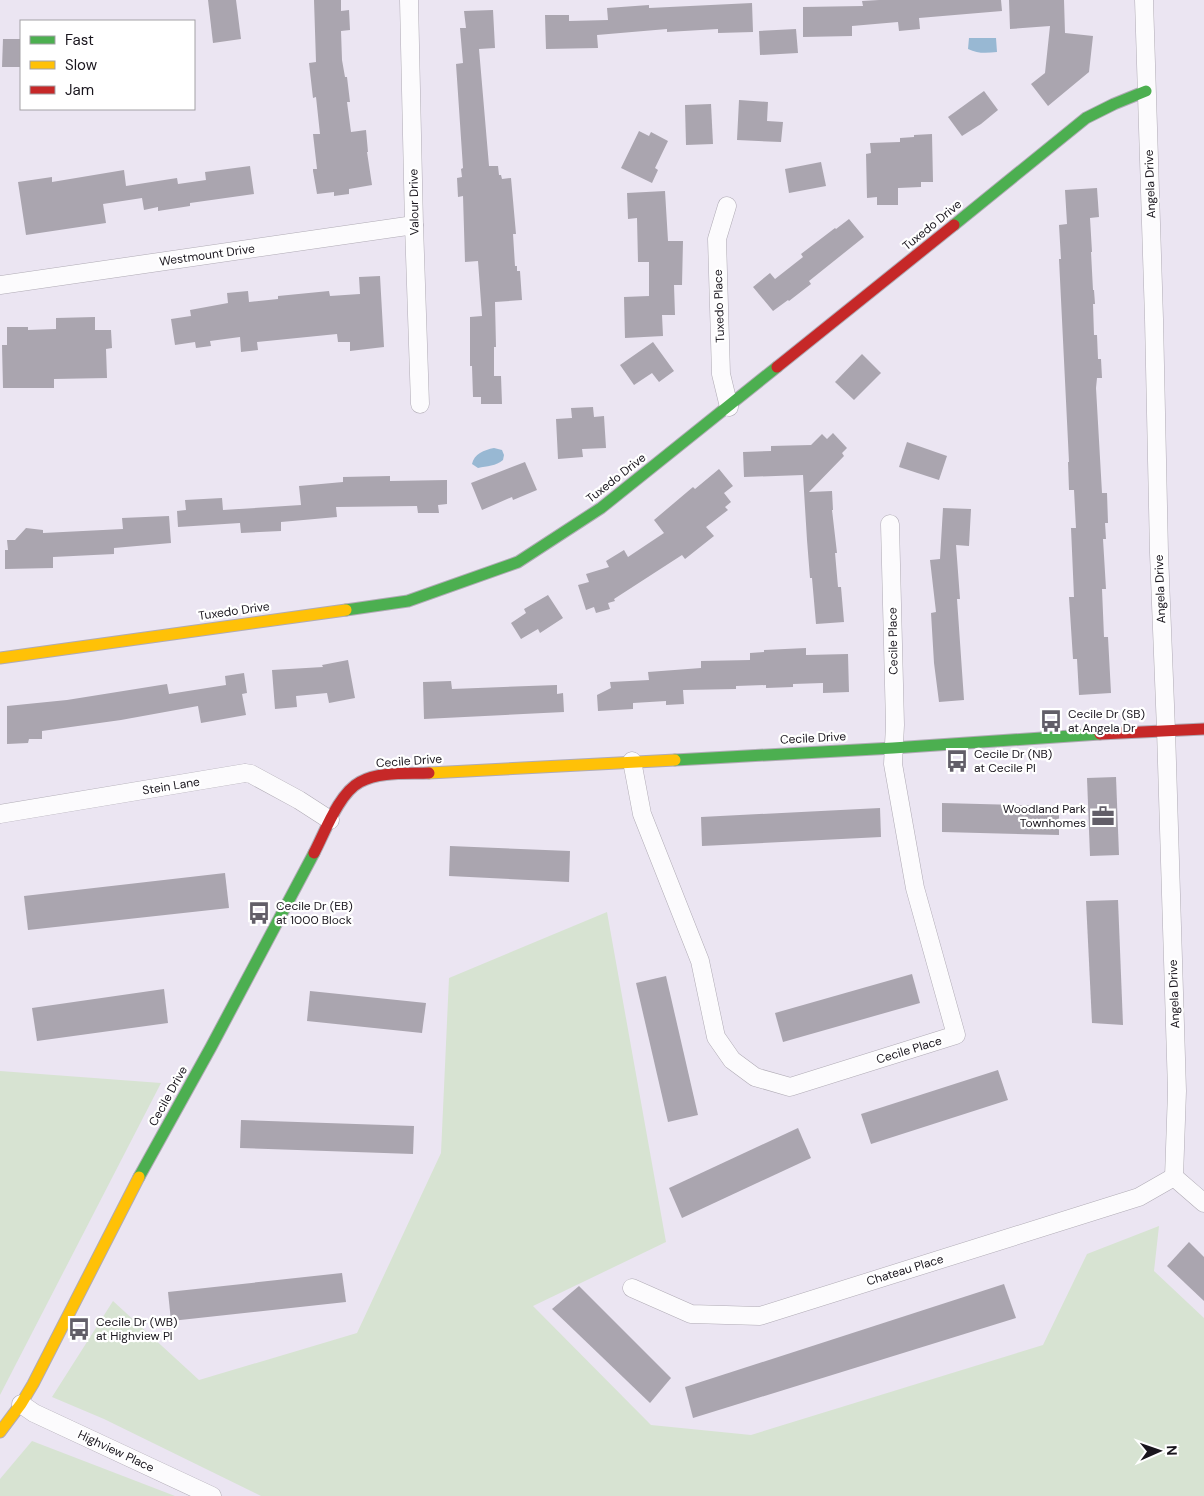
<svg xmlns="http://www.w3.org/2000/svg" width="1204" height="1496" font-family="'DM Sans',sans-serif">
<rect width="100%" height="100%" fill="#ebe5f2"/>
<g fill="#d7e3d2">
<polygon points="607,912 666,1242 533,1306 651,1425 751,1435 1043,1345 1087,1254 1159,1226 1154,1271 1204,1318 1204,1496 261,1496 104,1419 52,1397 113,1301 199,1380 357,1333 441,1153 449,978"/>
<polygon points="0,1071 161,1083 0,1395"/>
<polygon points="32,1441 175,1496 0,1496 0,1479"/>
</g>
<g fill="#98b8d3">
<path d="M 969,38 L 996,38 L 997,52 C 987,53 978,54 968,49 Z"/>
<path d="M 494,448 L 502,450 L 504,455 L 503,460 C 496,466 487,466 478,468 L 472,464 C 474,454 484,450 494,448 Z"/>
</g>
<g fill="#aaa5af">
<polygon points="208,0 236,0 241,39 213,43"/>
<polygon points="314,0 341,0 341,11 349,10 350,30 341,31 342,60 345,77 347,77 350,102 347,102 351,132 366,130 368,152 367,152 372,185 349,189 349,194 334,196 334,192 317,194 313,171 313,169 317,169 313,134 320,134 316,97 313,98 309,63 316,62"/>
<polygon points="879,0 1001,0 1002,11 919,18 920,29 899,31 898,22 852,26 852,36 803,37 803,7 863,6 862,1"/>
<polygon points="1009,0 1064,0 1065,33 1093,36 1089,72 1048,106 1031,84 1045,73 1050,26 1010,29"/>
<polygon points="752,3 753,32 718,33 718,29 667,32 667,29 597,35 598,48 546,49 545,15 569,15 569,21 608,20 607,8 649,5 649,8"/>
<polygon points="493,10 495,48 479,49 489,166 498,166 499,175 501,175 502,179 511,178 516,234 513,234 515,266 517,266 517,271 520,271 522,300 495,302 496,347 494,347 494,376 501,376 502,404 481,404 481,397 473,397 472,366 470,366 470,317 482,316 478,261 465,262 463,196 458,197 457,178 462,177 461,169 463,168 456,64 463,63 460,28 466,28 464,11"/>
<polygon points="796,29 798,53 760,55 759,31"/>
<polygon points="3,39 21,39 21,67 2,67"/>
<polygon points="984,91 998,110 981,124 962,136 948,117"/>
<polygon points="739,100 768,102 767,121 783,122 781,142 737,140"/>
<polygon points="711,104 713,144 686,145 685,105"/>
<polygon points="639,131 649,136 651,132 668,141 655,168 658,170 652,183 621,168"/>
<polygon points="932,134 933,182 921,182 921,187 898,188 898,205 877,205 877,197 867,198 866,154 871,153 870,143 900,142 900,138 914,137 914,135"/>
<polygon points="821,162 826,186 789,193 785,169"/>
<polygon points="250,166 254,194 190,203 190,206 158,211 158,207 144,210 142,198 103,204 106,223 26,235 18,182 52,177 52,182 124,170 126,186 177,178 178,184 206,180 205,172"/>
<polygon points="1097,188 1099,217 1090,218 1092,252 1091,252 1093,290 1094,290 1095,304 1093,304 1094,335 1097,335 1098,359 1101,359 1102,378 1097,378 1096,388 1102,493 1107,493 1108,523 1105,523 1106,539 1103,539 1106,589 1102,589 1104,637 1108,637 1111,693 1079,695 1077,659 1073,659 1069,597 1074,597 1071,528 1076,528 1074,490 1069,490 1068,462 1069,462 1059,259 1061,259 1059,225 1067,224 1065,190"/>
<polygon points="665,191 668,241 683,241 682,285 674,285 675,315 662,315 663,336 625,338 624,297 649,296 649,262 638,262 637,218 628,219 627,193"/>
<polygon points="849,219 864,237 809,281 811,284 789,301 788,300 773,311 753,287 770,273 775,279 803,257 801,254 835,228 836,229"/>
<polygon points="380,276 384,347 350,351 350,342 338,342 337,334 257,342 258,350 241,352 240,337 210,341 211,346 196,348 195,342 175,345 171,319 191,316 190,310 228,303 227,293 248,291 249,302 278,299 278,296 329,291 330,296 360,294 359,277"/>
<polygon points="95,317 95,330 111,330 112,348 106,349 107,378 54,379 54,388 3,388 2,345 7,345 7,327 28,327 28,330 56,329 56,318"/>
<polygon points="653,342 674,371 659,382 652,373 634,385 620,365"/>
<polygon points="862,354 881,373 854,400 835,382"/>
<polygon points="593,407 594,417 604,416 606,448 582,449 583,457 558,459 556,419 572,418 571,408"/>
<polygon points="833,433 847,448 842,453 844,456 809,492 832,491 833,510 832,510 837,553 835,553 838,587 841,587 844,622 816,624 812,578 810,578 807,540 803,475 744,477 743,452 771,451 771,446 811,445 822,434 827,439"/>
<polygon points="907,442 947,456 939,480 899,467"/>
<polygon points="525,462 537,490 513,500 512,497 482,510 471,483"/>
<polygon points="719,469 733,486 724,493 731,502 725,507 728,510 706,527 714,536 685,559 682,555 614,599 615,601 608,603 610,609 596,613 594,607 586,610 578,585 589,582 586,574 609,567 606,561 624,550 628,557 664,533 654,520 693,487 695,489"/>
<polygon points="390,476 390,481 447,480 447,504 438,505 439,513 418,513 417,506 336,507 337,517 281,522 281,531 241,533 240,523 178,527 177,511 186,510 185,500 222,498 223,510 301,505 299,486 343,482 343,477"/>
<polygon points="943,508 971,509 969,546 956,545 960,599 957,599 964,700 939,702 934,663 931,613 936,612 930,560 940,559"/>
<polygon points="169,516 171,543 114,548 114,554 53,557 53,568 5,569 5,550 8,550 7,540 15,540 26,528 43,530 43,533 123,529 122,518"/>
<polygon points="548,595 563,618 540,633 538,629 521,639 511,623 526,613 524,609"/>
<polygon points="806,648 806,655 848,654 849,692 823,693 823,683 793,684 793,687 766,688 766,685 736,686 736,689 683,690 684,704 666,705 666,701 633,703 633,709 598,711 597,695 611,688 610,682 649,680 648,672 701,668 701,661 750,660 750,653 764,652 764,650"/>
<polygon points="348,660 355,698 329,703 327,693 296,696 297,707 275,709 272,670 323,667 322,665"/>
<polygon points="244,673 247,693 242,694 246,715 201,723 198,706 121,720 42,731 42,739 29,739 28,743 7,744 7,706 67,700 167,684 169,694 226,685 225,676"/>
<polygon points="451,681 452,689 557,685 557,694 563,693 564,712 424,719 423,682"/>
<polygon points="1116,777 1119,855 1090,856 1087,778"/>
<polygon points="942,803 1059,806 1059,835 942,832"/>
<polygon points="880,808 881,837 702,846 701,817"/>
<polygon points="450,846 570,851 569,882 449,876"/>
<polygon points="225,873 229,908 28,930 24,896"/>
<polygon points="1118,900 1123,1025 1092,1023 1086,901"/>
<polygon points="912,974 920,1003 783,1042 775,1013"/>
<polygon points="666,976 698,1115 668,1122 636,983"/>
<polygon points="164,989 168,1023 37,1041 32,1008"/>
<polygon points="310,991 426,1003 422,1033 307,1021"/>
<polygon points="998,1070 1008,1100 871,1144 861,1114"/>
<polygon points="241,1120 414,1126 413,1154 240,1148"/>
<polygon points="798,1128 811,1158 682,1218 669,1188"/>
<polygon points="1189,1242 1204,1257 1204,1301 1167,1266"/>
<polygon points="342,1273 346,1302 171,1321 168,1292"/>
<polygon points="1004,1284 1016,1318 693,1418 685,1387"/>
<polygon points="579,1286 671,1378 650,1403 552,1309"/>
</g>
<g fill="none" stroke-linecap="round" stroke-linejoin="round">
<defs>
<g id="street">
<polyline points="409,0 414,225 420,404"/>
<polyline points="1144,0 1154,319 1159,553 1166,730 1177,1091 1174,1177"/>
<polyline points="727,206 717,239 721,374 729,407"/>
<polyline points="0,285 414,225"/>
<polyline points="632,761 642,814 700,961 716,1037 732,1060 755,1077 790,1087 956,1035 915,888 893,764 895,725 890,524"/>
<polyline points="0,814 245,773 251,774 299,800 330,820"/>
<polyline points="1174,1177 1204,1203"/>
<polyline points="632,1288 691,1314 760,1316 1139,1197 1174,1177"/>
<polyline points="21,1404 34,1413 212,1496"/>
</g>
<g id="fast">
<polyline points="954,225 1086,118 1114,104 1146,91"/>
<polyline points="346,610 408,601 518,562 601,508 777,367"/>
<polyline points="675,760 893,748 1100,734"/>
<polyline points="139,1177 211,1047 314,853"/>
</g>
<g id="slow">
<polyline points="0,658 346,610"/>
<polyline points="429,773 675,760"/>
<polyline points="0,1432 21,1404 33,1384 139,1177"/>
</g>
<g id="jam">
<polyline points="777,367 954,225"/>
<polyline points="1100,734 1204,729"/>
<path d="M 314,853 C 325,832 339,793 360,782 C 380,771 408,774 429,773"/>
</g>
</defs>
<use href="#street" stroke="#b0abb5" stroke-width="19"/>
<use href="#fast" stroke="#b0abb5" stroke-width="13"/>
<use href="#slow" stroke="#b0abb5" stroke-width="13"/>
<use href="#jam" stroke="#b0abb5" stroke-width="13"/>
<use href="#street" stroke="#fcfbfd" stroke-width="18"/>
<use href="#fast" stroke="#4caf50" stroke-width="11"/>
<use href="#slow" stroke="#ffc107" stroke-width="11"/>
<use href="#jam" stroke="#c62828" stroke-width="11"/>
</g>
<defs>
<symbol id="bus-bare" viewBox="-9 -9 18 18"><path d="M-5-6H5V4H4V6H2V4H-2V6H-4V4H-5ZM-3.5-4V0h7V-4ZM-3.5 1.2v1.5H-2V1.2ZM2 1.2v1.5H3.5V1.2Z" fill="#625e68" stroke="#fff" stroke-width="2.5" paint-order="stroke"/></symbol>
<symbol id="office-bare" viewBox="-9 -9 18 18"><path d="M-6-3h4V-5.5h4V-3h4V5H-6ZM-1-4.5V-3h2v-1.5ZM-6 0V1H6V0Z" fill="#625e68" stroke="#fff" stroke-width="2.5" paint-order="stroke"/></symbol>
</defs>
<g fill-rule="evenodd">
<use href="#bus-bare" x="1035" y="705" width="32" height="32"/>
<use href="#bus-bare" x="941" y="745" width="32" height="32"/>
<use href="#office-bare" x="1087" y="800" width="32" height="32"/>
<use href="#bus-bare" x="243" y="897" width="32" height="32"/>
<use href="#bus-bare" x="63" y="1313" width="32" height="32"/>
</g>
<g text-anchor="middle" stroke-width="4.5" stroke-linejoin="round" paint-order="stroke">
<g font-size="12" fill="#19151d" stroke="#fff">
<text transform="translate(1150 184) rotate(-92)" y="4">Angela Drive</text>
<text transform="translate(414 202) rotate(-91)" y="4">Valour Drive</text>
<text transform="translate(932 225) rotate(-39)" y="4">Tuxedo Drive</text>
<text transform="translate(207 255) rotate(-8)" y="4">Westmount Drive</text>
<text transform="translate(719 306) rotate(-92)" y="4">Tuxedo Place</text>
<text transform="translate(616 478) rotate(-38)" y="4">Tuxedo Drive</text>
<text transform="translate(1160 589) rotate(-92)" y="4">Angela Drive</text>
<text transform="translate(234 611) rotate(-8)" y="4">Tuxedo Drive</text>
<text transform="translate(893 641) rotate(-91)" y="4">Cecile Place</text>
<text transform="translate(813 738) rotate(-3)" y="4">Cecile Drive</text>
<text transform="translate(409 761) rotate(-4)" y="4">Cecile Drive</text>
<text transform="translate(171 786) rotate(-9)" y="4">Stein Lane</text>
<text transform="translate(1174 994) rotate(-92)" y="4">Angela Drive</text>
<text transform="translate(909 1050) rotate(-17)" y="4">Cecile Place</text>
<text transform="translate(168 1096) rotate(-61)" y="4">Cecile Drive</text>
<text transform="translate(905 1270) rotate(-17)" y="4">Chateau Place</text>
<text transform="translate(116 1451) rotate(25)" y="4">Highview Place</text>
</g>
<g font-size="12" fill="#19151d" stroke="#fff" text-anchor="start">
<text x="1068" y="718">Cecile Dr (SB)<tspan x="1068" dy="14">at Angela Dr</tspan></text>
<text x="974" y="758">Cecile Dr (NB)<tspan x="974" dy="14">at Cecile Pl</tspan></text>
<text x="1086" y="813" text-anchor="end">Woodland Park<tspan x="1086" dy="14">Townhomes</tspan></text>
<text x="276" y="910">Cecile Dr (EB)<tspan x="276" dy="14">at 1000 Block</tspan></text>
<text x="96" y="1326">Cecile Dr (WB)<tspan x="96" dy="14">at Highview Pl</tspan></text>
</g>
</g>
<rect x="20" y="20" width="175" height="90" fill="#ffffff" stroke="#a3a1a5"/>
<rect x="30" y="36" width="25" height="8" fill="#4caf50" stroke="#a3a1a5"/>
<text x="65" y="45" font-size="15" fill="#19151d">Fast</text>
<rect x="30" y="61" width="25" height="8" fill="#ffc107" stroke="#a3a1a5"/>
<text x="65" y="70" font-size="15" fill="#19151d">Slow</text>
<rect x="30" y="86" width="25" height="8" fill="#c62828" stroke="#a3a1a5"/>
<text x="65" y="95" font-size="15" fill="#19151d">Jam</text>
<g transform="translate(1159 1451) rotate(88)" stroke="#ffffff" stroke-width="4" paint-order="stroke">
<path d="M0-4L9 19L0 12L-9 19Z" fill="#19151d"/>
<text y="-8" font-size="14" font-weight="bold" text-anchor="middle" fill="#19151d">N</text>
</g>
</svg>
